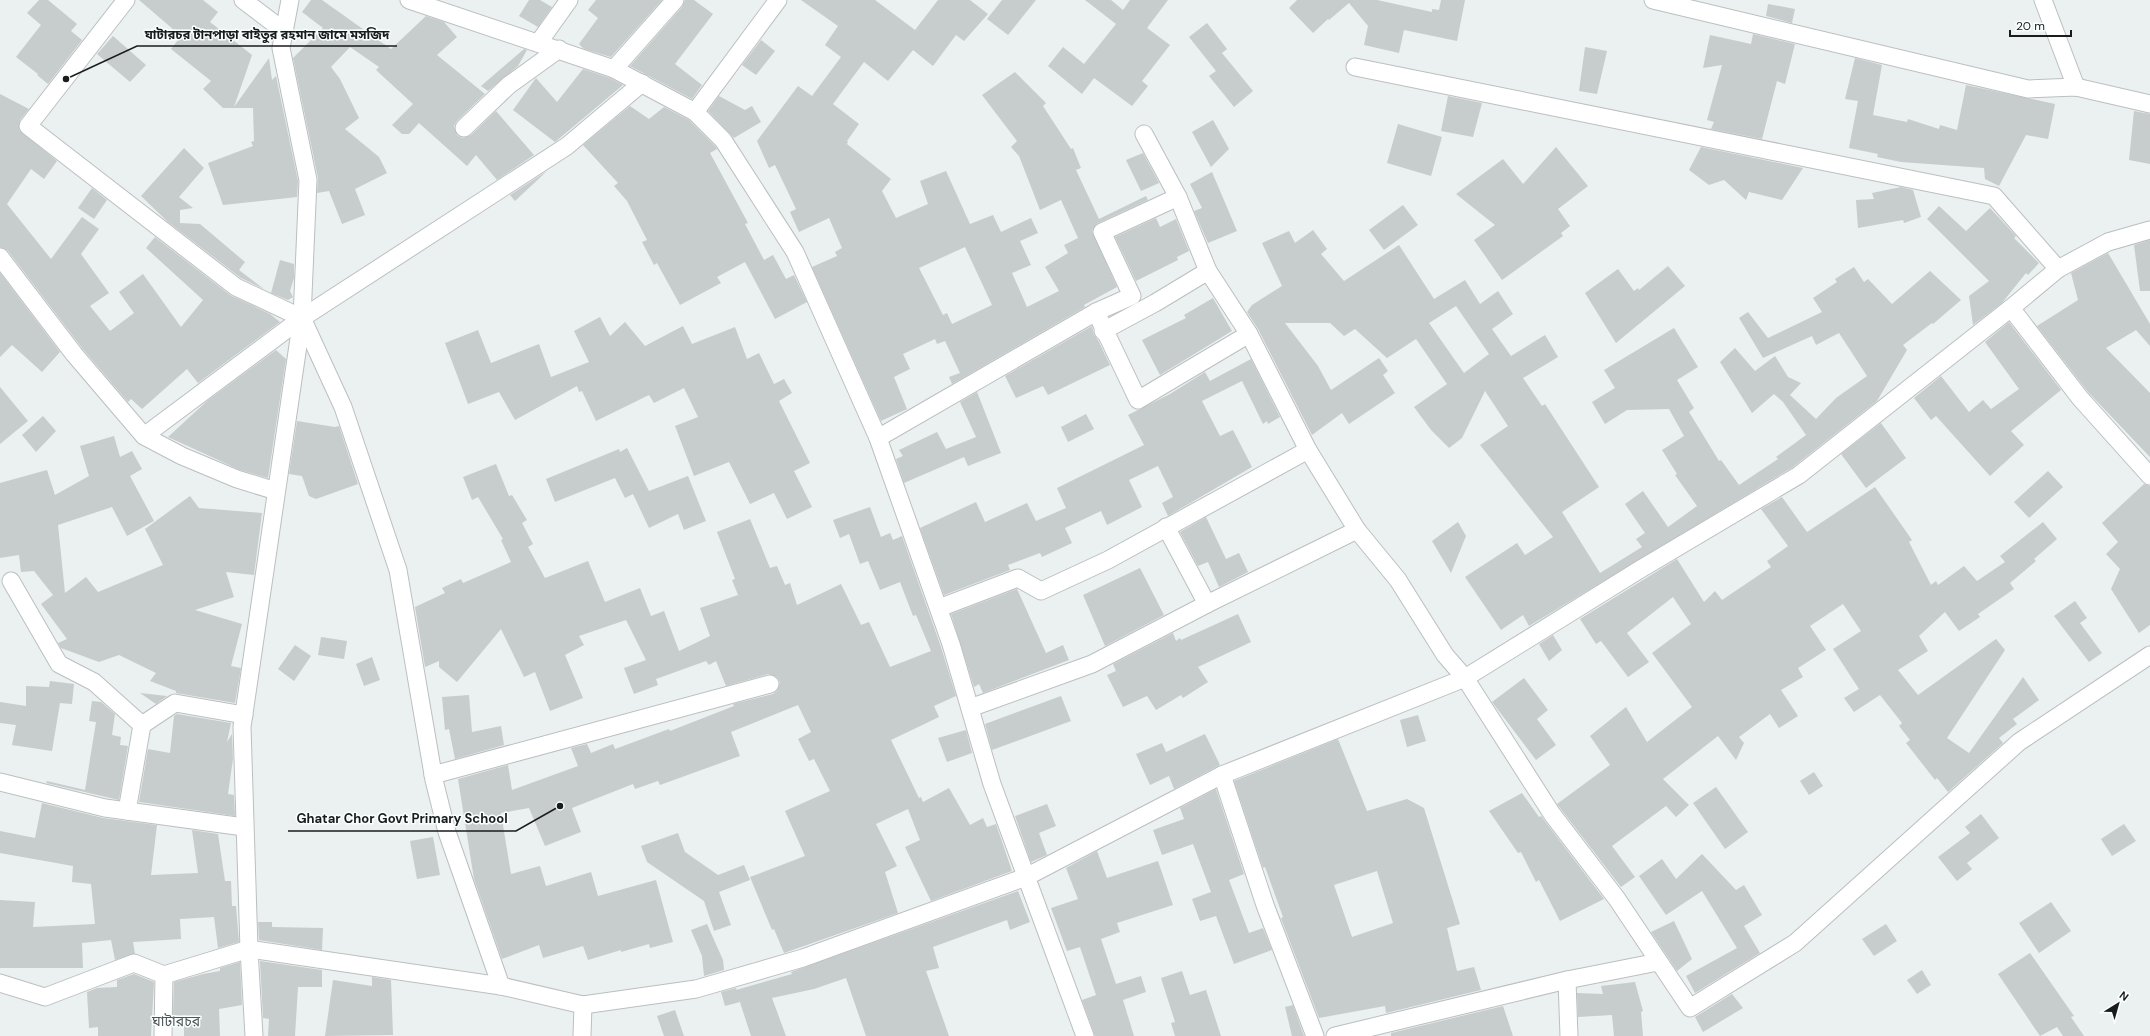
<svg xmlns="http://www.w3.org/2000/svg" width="2150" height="1036" font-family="'DM Sans','Noto Sans Bengali',sans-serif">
<rect width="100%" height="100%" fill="#ebf0f1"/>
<g fill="#c7cccd" fill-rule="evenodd">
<polygon points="39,0 48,0 77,24 71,31 82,40 48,84 37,75 38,74 16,57 41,25 27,13"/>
<polygon points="139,0 203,0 218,12 210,22 252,55 234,107 269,58 272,80 276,76 298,181 297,197 223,205 208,163 253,146 251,142 254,141 253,108 223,108 203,89 211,81 171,49 181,36"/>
<polygon points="311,0 322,0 391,49 426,16 444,22 457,37 437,55 485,94 457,121 454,126 457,135 462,138 471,135 496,111 534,155 497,180 476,155 467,166 419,123 409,134 402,134 392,125 413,104 376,70 379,67 350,47 331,67 340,79 359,118 345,129 379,157 387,173 355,189 365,215 342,224 329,191 317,193 318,178 293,58 323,28 302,12"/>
<polygon points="529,0 540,0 552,7 538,27 519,16"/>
<polygon points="596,0 662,0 611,57 584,49 579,44 598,18 588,10"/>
<polygon points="685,0 694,0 713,14 675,64 702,85 692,99 630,66 682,7"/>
<path d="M 801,0 L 875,0 L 915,30 L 938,0 L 970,0 L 988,14 L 964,41 L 956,35 L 933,66 L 913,50 L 888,81 L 864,62 L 833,104 L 859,124 L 847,141 L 848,142 L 847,144 L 891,179 L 882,191 L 896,218 L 928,204 L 920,181 L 946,171 L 970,224 L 993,215 L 1001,232 L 1031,218 L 1038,233 L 1020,241 L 1031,265 L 1012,273 L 1027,307 L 1059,291 L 1045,267 L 1068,253 L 1064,245 L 1078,238 L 1061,200 L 1040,210 L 1019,156 L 1011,147 L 1017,141 L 982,95 L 1015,72 L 1046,103 L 1043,106 L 1071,149 L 1073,148 L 1081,168 L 1076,170 L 1099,219 L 1146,196 L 1148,200 L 1098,223 L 1092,231 L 1117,287 L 1084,305 L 1085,307 L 952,384 L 949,377 L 960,373 L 945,341 L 937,344 L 935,339 L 903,354 L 910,369 L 894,377 L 907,409 L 881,421 L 812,267 L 837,256 L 835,252 L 842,248 L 829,218 L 799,232 L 790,212 L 796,209 L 775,165 L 769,168 L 757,141 L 798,86 L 812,96 L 841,57 L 825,45 L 838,26 ZM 965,247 L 992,305 L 952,324 L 947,313 L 943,315 L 919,268 Z"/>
<polygon points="1002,0 1036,0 1008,35 987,19"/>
<polygon points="1085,0 1111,0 1123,10 1130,0 1168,0 1147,28 1170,45 1142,81 1148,86 1132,106 1094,78 1082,94 1048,66 1063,47 1084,64 1116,24"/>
<polygon points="1297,0 1377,0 1432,12 1432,9 1439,10 1441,0 1465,0 1457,41 1404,30 1399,53 1364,45 1368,26 1349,3 1329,20 1328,19 1313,33 1289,8"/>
<polygon points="1768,4 1795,9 1792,23 1766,16"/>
<polygon points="1207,23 1227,49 1222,53 1253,91 1234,107 1209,76 1216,71 1189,37"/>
<polygon points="1753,34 1795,44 1785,84 1777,81 1762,139 1711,129 1714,122 1707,120 1722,65 1703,68 1710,35 1751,44"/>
<polygon points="113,36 146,65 130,82 97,54"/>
<polygon points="761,40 775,51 756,75 742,65"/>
<polygon points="1585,47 1607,51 1597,94 1579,91"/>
<polygon points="524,49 527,50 518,66 488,91 481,86"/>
<polygon points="1855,58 1882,65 1873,115 1907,122 1908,119 1939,129 1940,125 1957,130 1966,85 2055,104 2048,139 2026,135 1999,186 1985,179 1984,168 1901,162 1877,157 1878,154 1849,148 1858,101 1845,99"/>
<polygon points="583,69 610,78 623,85 555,142 513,110 536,78 557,102"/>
<polygon points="0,94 29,109 20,120 19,130 57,161 44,179 31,169 7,204 51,259 82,217 99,229 81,254 109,293 90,306 110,331 134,313 119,292 143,274 181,327 203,300 146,248 155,237 230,295 270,314 280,322 198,383 187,369 142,409 131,399 128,402 82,348 8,251 0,247"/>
<polygon points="719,96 745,110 752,106 761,122 734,138 708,111"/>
<polygon points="1448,96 1482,103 1473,137 1441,131"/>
<polygon points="630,106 649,119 664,107 689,120 715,146 717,149 710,153 748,223 745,224 764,260 773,255 786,279 794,275 807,302 775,319 745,262 717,277 721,283 680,305 657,263 654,265 642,242 647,240 627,201 614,186 618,183 583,145"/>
<polygon points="2134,111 2150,114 2150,164 2129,160"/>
<polygon points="1213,120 1229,149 1211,167 1192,132"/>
<polygon points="1398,124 1442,137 1431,176 1387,163"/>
<polygon points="1556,147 1588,186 1558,209 1570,226 1561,233 1563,236 1502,280 1474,240 1495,225 1456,194 1503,159 1523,184"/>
<polygon points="1701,147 1803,168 1782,200 1749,192 1746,200 1724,180 1709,185 1689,170"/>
<polygon points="184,148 204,168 179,197 193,208 180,210 180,223 200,224 245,262 239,270 264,289 241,278 168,222 141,196"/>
<polygon points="1143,153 1159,183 1141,191 1126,160"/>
<polygon points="547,171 515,201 510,195"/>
<polygon points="1212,172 1237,231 1208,243 1194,211 1202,208 1190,184"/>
<polygon points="1901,187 1913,190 1921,217 1904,223 1903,220 1858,228 1856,200 1874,199 1872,193"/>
<polygon points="92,188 107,200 94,219 78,208"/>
<polygon points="1403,205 1418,225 1384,250 1369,230"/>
<polygon points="1939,206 1966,231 1990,208 2016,236 2014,238 2039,263 2028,275 2026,273 2002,303 1973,325 1969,296 1989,281 1927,219"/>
<polygon points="1156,218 1160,227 1176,219 1189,251 1177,257 1178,260 1136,281 1115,237"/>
<path d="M 1313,230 L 1327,249 L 1321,254 L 1344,281 L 1399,245 L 1434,299 L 1465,280 L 1480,304 L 1498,291 L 1513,314 L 1492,329 L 1511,356 L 1545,335 L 1558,357 L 1523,378 L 1542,406 L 1545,404 L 1599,487 L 1562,512 L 1600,573 L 1642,547 L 1636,539 L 1645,533 L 1625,504 L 1643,491 L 1668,527 L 1697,506 L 1675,475 L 1677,474 L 1662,450 L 1684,436 L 1669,409 L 1627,410 L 1605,424 L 1592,402 L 1615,388 L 1604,370 L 1674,328 L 1698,367 L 1677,380 L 1694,408 L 1689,412 L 1719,461 L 1721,460 L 1739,485 L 1778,459 L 1776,457 L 1806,435 L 1783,402 L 1774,394 L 1752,413 L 1720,362 L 1735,348 L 1755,371 L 1775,356 L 1788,377 L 1801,383 L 1790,395 L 1816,419 L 1836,398 L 1867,376 L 1839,333 L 1816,345 L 1812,336 L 1763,358 L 1739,318 L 1748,312 L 1768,338 L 1822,312 L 1813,298 L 1837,282 L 1835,279 L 1854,267 L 1864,282 L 1868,279 L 1892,304 L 1930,271 L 1961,300 L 1933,324 L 1932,323 L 1903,345 L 1907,350 L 1877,401 L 1793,467 L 1529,626 L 1523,615 L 1501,630 L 1465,577 L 1517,543 L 1525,555 L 1553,537 L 1480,445 L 1508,426 L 1485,391 L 1462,438 L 1449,448 L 1431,430 L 1414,407 L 1447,384 L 1416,339 L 1387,358 L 1355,329 L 1344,336 L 1330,323 L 1285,323 L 1318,366 L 1331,390 L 1379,358 L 1388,371 L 1383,375 L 1395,393 L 1349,424 L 1342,413 L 1312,435 L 1258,329 L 1247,312 L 1252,305 L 1282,286 L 1262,243 L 1289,231 L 1295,243 ZM 1456,306 L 1489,354 L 1464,373 L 1429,323 Z"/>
<polygon points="2150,240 2150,291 2140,291 2134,245"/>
<polygon points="2108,253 2150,324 2150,346 2136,330 2106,348 2150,393 2150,457 2088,392 2037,326 2078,300 2071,273"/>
<polygon points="280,260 294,264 294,278 290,291 293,297 288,300 271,293"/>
<polygon points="1668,266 1685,286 1616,343 1585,293 1618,269 1634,291 1638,288 1639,290"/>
<polygon points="0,273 60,352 42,372 12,345 0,357"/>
<polygon points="1213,298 1232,331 1160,375 1142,340 1186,318 1184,315"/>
<polygon points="600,317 610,336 625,322 645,346 683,326 692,344 735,327 747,359 759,353 774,384 784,379 792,393 779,401 810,463 794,471 812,507 787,519 774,493 750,504 729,462 694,476 675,426 698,417 684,388 654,403 649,395 596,421 582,391 579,392 577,386 515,420 499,392 468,404 445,343 478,330 491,363 539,344 551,377 589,362 574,331"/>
<polygon points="2009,322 2061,390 2011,431 2024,445 1990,476 1936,416 1931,420 1914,398 1941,376 1969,412 1983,400 1991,409 2019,389 1985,342"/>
<polygon points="1092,326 1094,335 1098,340 1110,365 1048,395 1043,386 1016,398 1005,376"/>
<polygon points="276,350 286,359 268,478 240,470 168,437 207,401"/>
<polygon points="1251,359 1280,417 1268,424 1267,421 1263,424 1242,381 1202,401 1220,436 1233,430 1252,467 1168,516 1162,503 1173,497 1158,466 1129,480 1142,507 1107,525 1101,511 1065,528 1072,543 1042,557 1040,553 1008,565 1010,570 944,595 920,528 976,502 985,522 1027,503 1036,521 1066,508 1057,488 1144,445 1128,415 1170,394 1205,372 1210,381"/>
<polygon points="0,387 28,421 0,444"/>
<polygon points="977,392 1001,453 968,466 964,457 904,483 896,459 903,456 899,450 937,432 946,449 976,437 960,402"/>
<polygon points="1086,414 1094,429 1068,442 1061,427"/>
<polygon points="43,416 56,431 36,452 22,435"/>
<polygon points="297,421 335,427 339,426 358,484 316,499 309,496 302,476 289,474"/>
<polygon points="1881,423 1906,458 1866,488 1841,454"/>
<polygon points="114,436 120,457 132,451 142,469 130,476 154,521 127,536 112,507 58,525 65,593 86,577 98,592 163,565 145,529 190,496 199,508 262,513 254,575 226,572 234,597 195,610 242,624 231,666 241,668 235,703 176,693 176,691 150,681 156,673 119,655 99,662 61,648 58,643 67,639 41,604 53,595 34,571 21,572 19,555 0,558 0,483 47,470 55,495 89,476 80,446"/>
<polygon points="627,448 649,491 688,476 706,521 684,530 678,514 649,528 633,494 625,498 615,478 555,502 546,479 619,449 620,452"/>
<polygon points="496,464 509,496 512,495 527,520 522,523 533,544 528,547 545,578 588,561 605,602 640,588 651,616 664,611 679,651 710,636 700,608 738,595 732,580 735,579 717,532 750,519 770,568 777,566 785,585 790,583 797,605 841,584 861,625 869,622 890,667 931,651 916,615 913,616 900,582 880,590 868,561 860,564 849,534 840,538 833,520 870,507 881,537 890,533 893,540 902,536 941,647 956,696 934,706 939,717 891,740 919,798 921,797 923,802 949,788 970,825 983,818 987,827 996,824 1012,871 931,901 905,847 920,840 908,809 876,824 897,866 885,872 898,913 784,953 774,929 772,930 750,877 805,856 785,811 830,791 814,759 809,761 798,739 811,732 798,705 731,732 740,756 660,785 658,781 635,789 633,784 572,808 581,832 545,846 529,808 501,813 511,874 540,866 546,886 591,872 598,896 656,880 673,942 650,948 649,944 621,952 621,950 588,960 583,946 543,958 539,945 502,959 474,879 458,779 508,765 512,790 578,766 571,748 587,744 591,753 613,744 615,749 669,729 670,731 734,706 733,704 773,694 777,691 780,682 777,677 768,674 726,686 716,661 709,665 706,661 656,679 658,685 634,694 624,668 646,660 626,620 579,636 584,645 565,655 583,698 550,711 535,672 524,677 501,629 457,682 439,667 439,661 425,667 415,607 445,593 442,588 461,579 463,583 511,562 501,540 503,539 478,497 472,500 463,477"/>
<polygon points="2048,471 2063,487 2029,518 2014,502"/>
<polygon points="2144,484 2150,486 2150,625 2139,633 2111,589 2120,569 2106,554 2118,542 2102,523"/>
<polygon points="1875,487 1912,540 1909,542 1931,585 1936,581 1938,585 1964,566 1977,581 2005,562 2000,556 2043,522 2057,539 2034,559 2036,561 2010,583 2014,589 1978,614 1980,617 1959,631 1945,612 1919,636 1928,651 1898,670 1918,695 1996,639 2005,650 1947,738 1969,753 2023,677 2039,700 2013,719 2017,724 1999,738 2003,743 1948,792 1937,778 1935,780 1906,743 1910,740 1899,726 1902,723 1880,695 1854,712 1844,698 1859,689 1833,649 1861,631 1843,604 1810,626 1826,650 1798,668 1803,677 1781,690 1798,716 1779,728 1770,714 1739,737 1744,743 1736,760 1718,736 1663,779 1689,805 1676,817 1666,806 1612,846 1635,877 1621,887 1557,804 1610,765 1590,736 1626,707 1647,742 1692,707 1652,653 1691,624 1673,597 1627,633 1649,662 1628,677 1601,641 1596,644 1580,619 1677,559 1704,602 1715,591 1722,600 1771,567 1767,561 1788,546 1761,509 1782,497 1807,532"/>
<polygon points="1206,517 1226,559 1239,553 1248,572 1219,587 1208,562 1198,566 1180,532"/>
<polygon points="1458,522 1466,536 1451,573 1432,541"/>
<polygon points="1140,568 1164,615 1105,646 1083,595"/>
<polygon points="1017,589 1046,653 1063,645 1069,660 983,693 979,684 974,687 951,614"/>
<polygon points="2075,601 2087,618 2080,623 2102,653 2089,662 2054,616"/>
<polygon points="1238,614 1251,642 1198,667 1208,682 1183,698 1181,695 1156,710 1147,696 1123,707 1107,675 1116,671 1113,664 1173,633 1176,641 1180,638 1181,640"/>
<polygon points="1553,635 1562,650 1549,661 1539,644"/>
<polygon points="321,637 347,641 344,659 318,655"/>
<polygon points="295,645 311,656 294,681 278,669"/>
<polygon points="372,657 380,680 364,686 356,664"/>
<polygon points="1524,678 1548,710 1537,719 1556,745 1536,760 1492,702"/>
<polygon points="50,681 74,684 72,704 60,703 52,751 12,745 16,725 0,723 0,702 26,706 26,686 49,687"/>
<polygon points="140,693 167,696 156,704"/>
<polygon points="469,695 472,732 501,726 504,745 455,759 449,729 445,730 442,697"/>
<polygon points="1061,696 1071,721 992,750 985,724"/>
<polygon points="92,701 101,702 115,714 112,735 121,737 120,745 128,746 119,800 46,783 47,781 85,790 96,722 89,721"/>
<polygon points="177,714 231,723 227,742 232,734 233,759 228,794 234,795 235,816 139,802 148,749 170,753 174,716"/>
<polygon points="1418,715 1426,741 1407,747 1400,720"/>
<polygon points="966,730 972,753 947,762 938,738"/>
<polygon points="1205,734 1220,765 1174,789 1169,776 1150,785 1136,754 1162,743 1166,752"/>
<path d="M 1338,739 L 1367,811 L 1407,799 L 1424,808 L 1460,924 L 1447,928 L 1457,971 L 1474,967 L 1481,990 L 1386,1013 L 1385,1006 L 1319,1018 L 1282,921 L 1281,918 L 1283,917 L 1265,867 L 1263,868 L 1234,781 ZM 1377,871 L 1393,923 L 1352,937 L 1334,885 Z"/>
<polygon points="1814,772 1823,786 1809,795 1800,781"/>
<polygon points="1716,787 1748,832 1725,849 1693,803"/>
<polygon points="1216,789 1244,874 1229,880 1249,933 1263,928 1272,950 1234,964 1216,916 1200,921 1192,899 1211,892 1193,844 1162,855 1153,830 1184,819 1180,808"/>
<polygon points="1522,793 1539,817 1541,816 1604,899 1560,921 1539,880 1536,882 1521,852 1518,853 1489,811"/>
<polygon points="42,803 103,818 157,825 151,875 198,873 192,830 218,834 225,881 231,881 232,906 236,906 239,942 218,948 214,917 180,919 181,939 133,942 135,954 115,960 111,940 82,943 83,968 0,968 0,900 35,902 33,927 95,924 91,884 72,882 73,866 0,853 0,831 35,838"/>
<polygon points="1047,804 1056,826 1039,833 1047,855 1031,862 1015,816"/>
<polygon points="1981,814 1999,838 1967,863 1972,869 1957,881 1938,857 1970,833 1965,827"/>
<polygon points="2124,824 2136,841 2112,856 2101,839"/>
<polygon points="678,833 685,852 718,875 744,865 750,880 719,892 731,925 714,931 704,901 647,862 641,846"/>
<polygon points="433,837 440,875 417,879 410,841"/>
<polygon points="1097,851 1107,878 1158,861 1173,905 1117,923 1120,932 1101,939 1116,984 1141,976 1146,992 1123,1000 1134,1036 1095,1036 1082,1000 1096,995 1080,947 1067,951 1051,908 1078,899 1066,868"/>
<polygon points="1702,854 1736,890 1744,885 1762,915 1744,926 1760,953 1695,993 1686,976 1737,948 1702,891 1666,915 1639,876 1662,859 1676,879"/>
<polygon points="1018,891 1030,922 1010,930 1007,920 933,947 939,968 926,971 949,1036 866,1036 846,978 814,989 772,998 786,1036 751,1036 736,990 792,974 791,972"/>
<polygon points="2051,902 2071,931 2039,953 2019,923"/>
<polygon points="1674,921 1692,959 1677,971 1651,932"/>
<polygon points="258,922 272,922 272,927 323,928 322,950 259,940"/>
<polygon points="707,924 723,960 724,970 704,976 702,956 691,930"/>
<polygon points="1886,924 1897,941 1874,956 1862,939"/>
<polygon points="2030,953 2074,1016 2071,1017 2084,1036 2063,1036 2057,1027 2040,1036 1998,974"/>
<polygon points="260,961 322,970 322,987 298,987 295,1036 268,1036 269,1019 263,1018"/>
<polygon points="240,962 242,1005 219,1009 220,1036 184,1036 184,1016 173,1016 174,982 203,974 220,971 220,968"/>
<polygon points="1922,970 1931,985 1917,994 1907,980"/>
<polygon points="1182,971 1190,995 1206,990 1221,1036 1175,1036 1171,1023 1175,1022 1161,978"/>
<polygon points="134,974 154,982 151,1036 98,1036 98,1027 89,1028 87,992 97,988 117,987 117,980"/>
<polygon points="372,977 391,980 393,1035 325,1036 333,980 372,986"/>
<polygon points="1635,982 1643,1011 1641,1012 1643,1036 1614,1036 1612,1015 1578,1017 1577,993 1603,994 1601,986"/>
<polygon points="736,988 740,1002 725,1006 721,992"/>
<polygon points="1732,994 1743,1008 1703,1032 1695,1017"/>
<polygon points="1293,1005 1304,1036 1292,1036 1285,1007"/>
<polygon points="1503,1006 1513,1036 1391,1036 1391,1033"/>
<polygon points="675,1010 684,1036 664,1036 657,1016"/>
</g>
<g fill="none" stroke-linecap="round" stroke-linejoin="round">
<defs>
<g id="street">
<polyline points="126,0 28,126 236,287 302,318 343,407 398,570 434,780 447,832 501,986"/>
<polyline points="243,0 284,31"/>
<polyline points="409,0 614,69 695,112 723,140 795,252 878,438 951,644 992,784 1085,1036"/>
<polyline points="1653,0 2028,89 2076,87 2150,104"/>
<polyline points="2043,0 2076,87"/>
<polyline points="539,42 569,0"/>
<polyline points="1355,67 1994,196 2058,269"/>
<polyline points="614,69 675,0"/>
<polyline points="695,112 778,0"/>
<polyline points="464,128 509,85 559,49"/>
<polyline points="1144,134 1178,197 1208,271 1249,334 1308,450 1357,530 1398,580 1445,655 1465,678 1552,814 1617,899 1690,1008 1795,943 2019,742 2150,655"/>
<polyline points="0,257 74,354 144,436 182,456 237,479 276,491"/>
<polyline points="2011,308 2080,398 2150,476"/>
<polyline points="1096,312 1138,400 1249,334"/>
<polyline points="1103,331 1155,303 1208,271"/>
<polyline points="144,436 302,318 567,146 642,83"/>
<polyline points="878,438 1096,312 1132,296 1102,232 1178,197"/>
<polyline points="1166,527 1207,604"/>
<polyline points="11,581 59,664 94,682 142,725"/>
<polyline points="939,608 1018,578 1041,591 1108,560 1308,450"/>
<polyline points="970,708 1092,664 1207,604 1357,530"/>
<polyline points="433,775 770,684"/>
<polyline points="1222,775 1265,905 1315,1036"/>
<polyline points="0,782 105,808 244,827"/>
<polyline points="127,811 142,725 175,703 244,715"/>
<polyline points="1567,980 1569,1036"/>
<polyline points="0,983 45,997 134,963 164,975 249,949 501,986 583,1005 696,989 803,958 1026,877 1222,775 1465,678 1639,570 1799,475 2011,308 2058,269 2108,242 2150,230"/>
<polyline points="163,1036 164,975"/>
<polyline points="254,1036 249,949 242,727 302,318 308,180 281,48 290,0"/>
<polyline points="582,1036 583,1005"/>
<polyline points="1335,1036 1567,980 1658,962"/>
</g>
</defs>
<use href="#street" stroke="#bbbfc1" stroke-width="19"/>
<use href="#street" stroke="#fff" stroke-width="17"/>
</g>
<g text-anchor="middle" stroke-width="3" stroke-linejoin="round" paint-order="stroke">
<g font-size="14" fill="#4f5354" stroke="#f9feff">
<text x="176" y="1026">ঘাটারচর</text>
</g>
</g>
<path fill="none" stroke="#1a1c1c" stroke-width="1.5" d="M66 79L137 46H397M560 806L516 831H288"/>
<g fill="#1a1c1c" stroke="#f9feff" stroke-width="1.5">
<circle cx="66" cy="79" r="4"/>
<circle cx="560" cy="806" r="4"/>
</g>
<g font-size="13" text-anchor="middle" font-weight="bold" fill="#1a1c1c" stroke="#f9feff" stroke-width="3" stroke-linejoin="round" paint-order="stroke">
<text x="267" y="39">ঘাটারচর টানপাড়া বাইতুর রহমান জামে মসজিদ</text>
<text x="402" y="823">Ghatar Chor Govt Primary School</text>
</g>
<g transform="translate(2118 1004) rotate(37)" stroke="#f9feff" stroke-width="3" paint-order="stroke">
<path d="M0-3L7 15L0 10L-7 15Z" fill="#1a1c1c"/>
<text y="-6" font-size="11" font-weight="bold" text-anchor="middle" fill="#1a1c1c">N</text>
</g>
<path d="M2010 30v6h61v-6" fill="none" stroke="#1a1c1c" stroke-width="2"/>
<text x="2016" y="30" font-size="12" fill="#1a1c1c" stroke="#f9feff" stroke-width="3" paint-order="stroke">20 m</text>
</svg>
